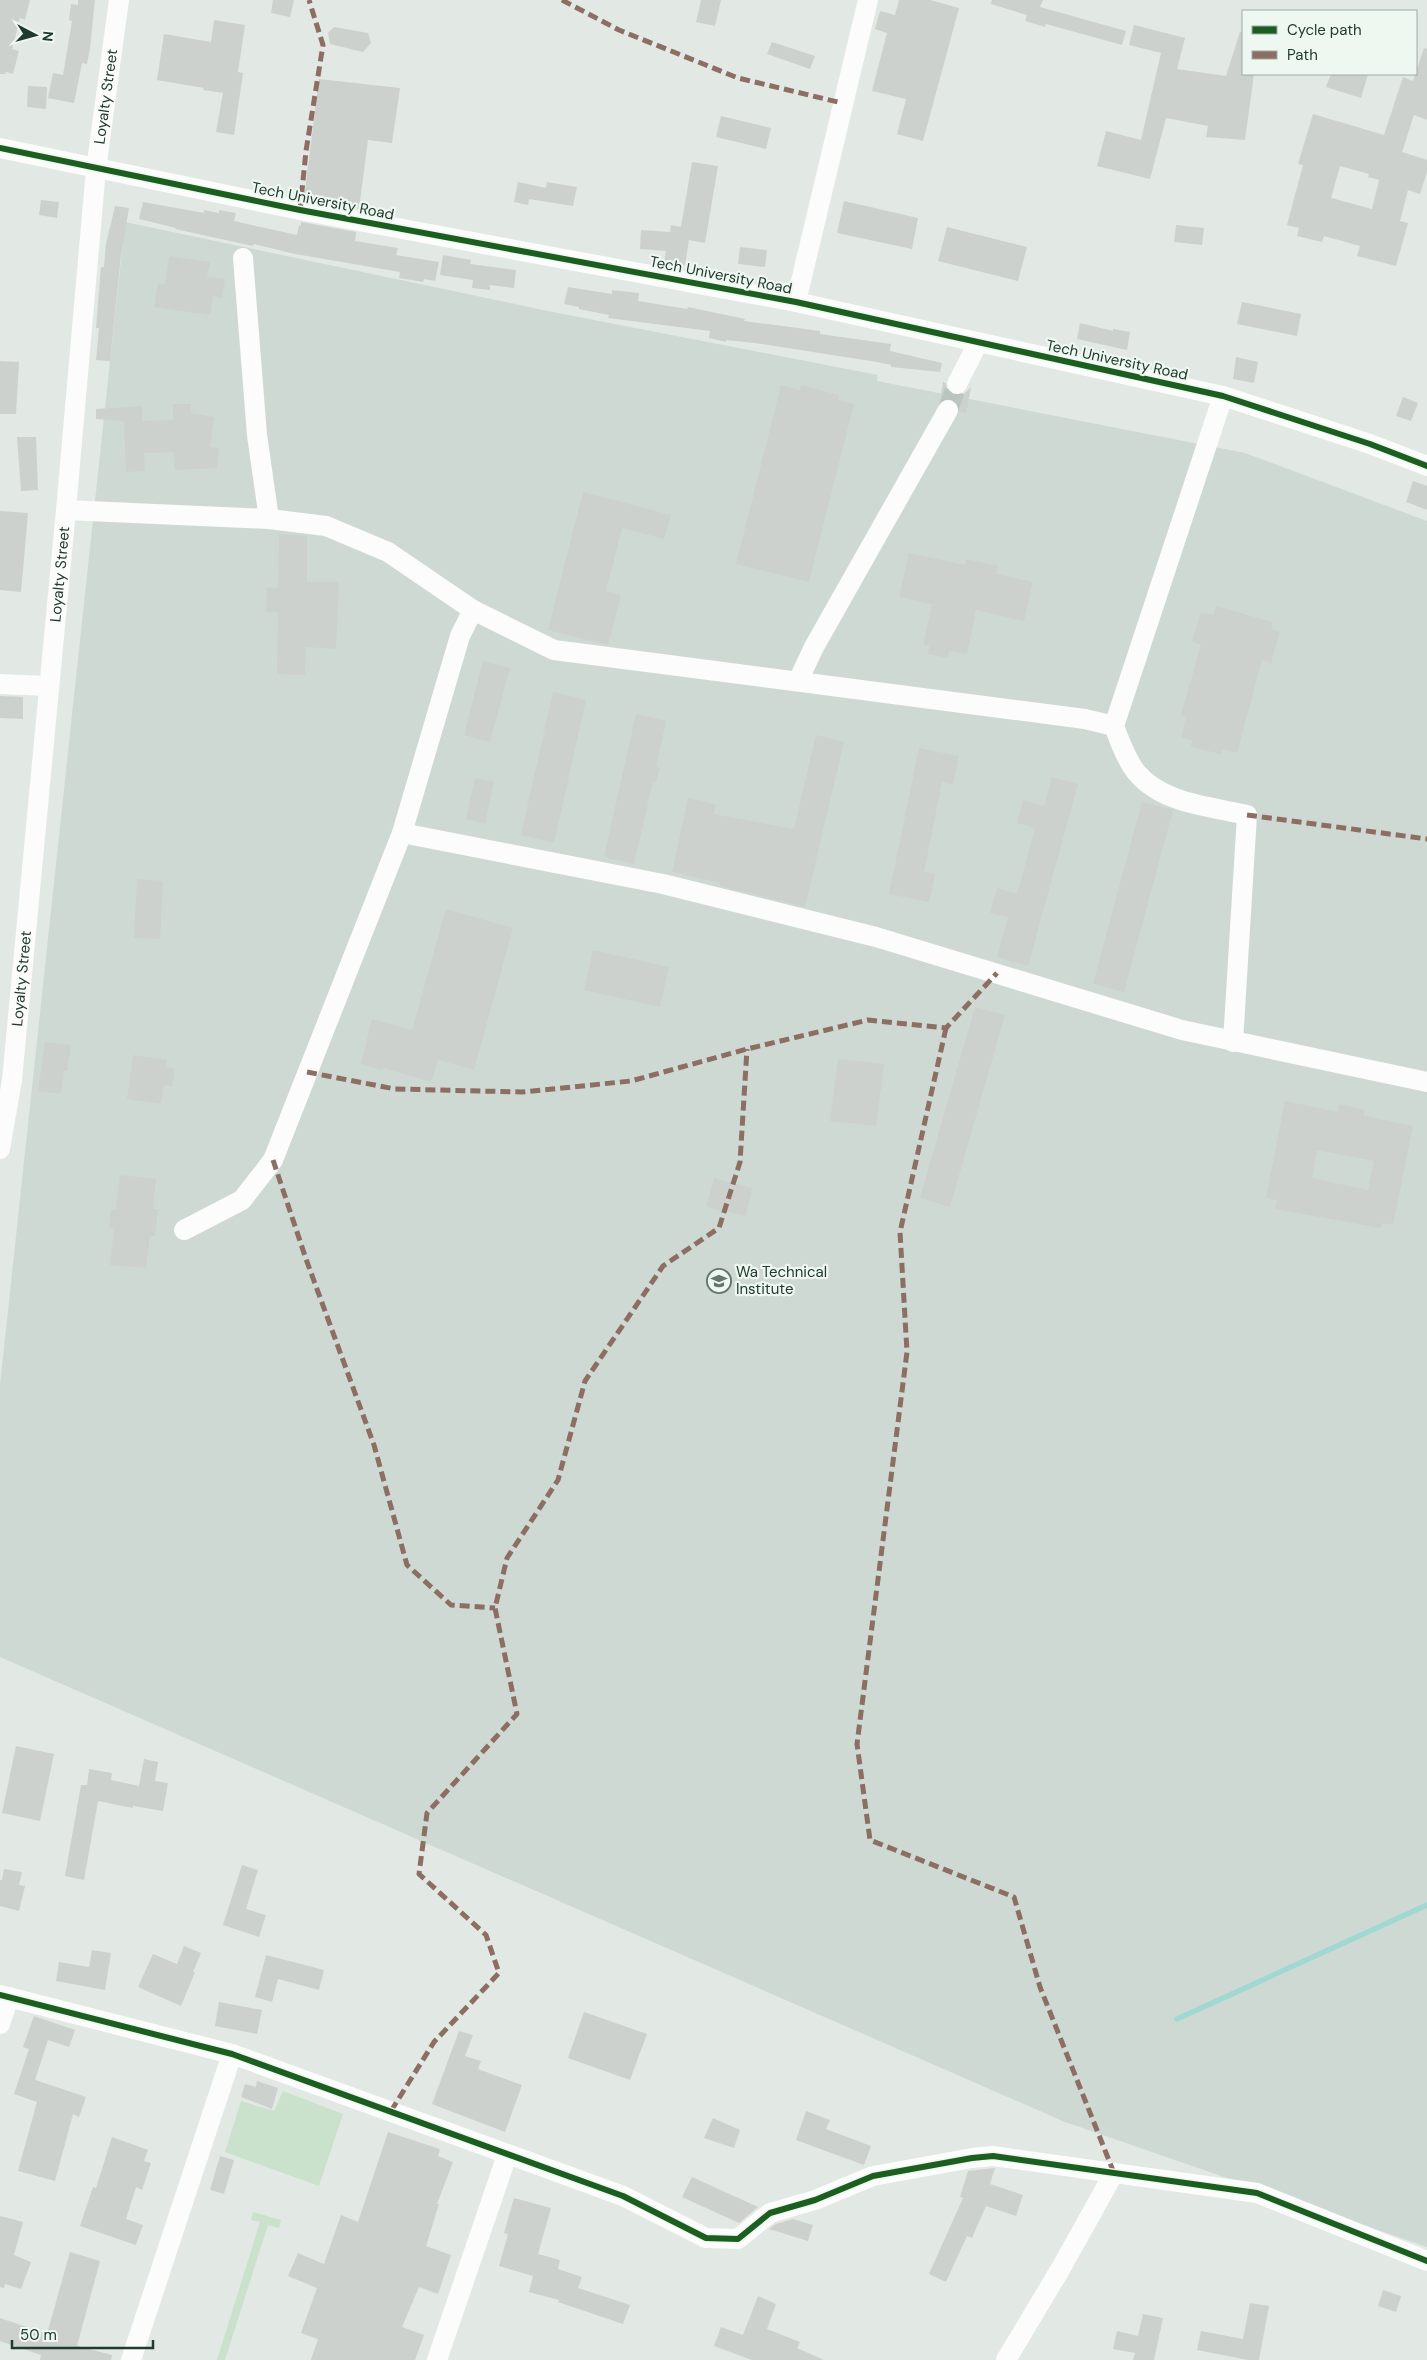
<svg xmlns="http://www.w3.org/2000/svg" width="1427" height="2360" font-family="'DM Sans',sans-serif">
<rect width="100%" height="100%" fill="#e2e8e4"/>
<polygon fill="#cfd9d3" points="125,222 548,311 878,375 877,381 1245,453 1427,521 1427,2247 1065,2122 0,1657 0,1385"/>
<g fill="#cae2cc">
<polygon points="283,2091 343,2114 319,2186 225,2152 241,2101 274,2111"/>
<polygon points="253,2212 281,2220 279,2228 268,2225 225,2360 217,2360 260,2222 251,2220"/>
</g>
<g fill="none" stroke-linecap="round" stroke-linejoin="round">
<polyline stroke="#a1d9d2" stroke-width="5.5" points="1177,2019 1427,1905"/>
</g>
<g fill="#ccd1ce" fill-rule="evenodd">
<polygon points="0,0 30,0 25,20 20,18 12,49 19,51 13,74 6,72 5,74 0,74"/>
<polygon points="78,0 95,0 90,48 87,64 82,63 74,103 48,98 53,73 63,75 72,21 69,20 71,4 78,5"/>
<polygon points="273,0 294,0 290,17 271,13"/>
<polygon points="701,0 721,0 715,26 696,22"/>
<polygon points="899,0 930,0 959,8 923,141 897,134 906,99 872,91 887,33 875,29 880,11 895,15"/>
<polygon points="992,0 1043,0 1040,7 1126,31 1122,45 1046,24 1045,27 1025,21 1027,15 991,4"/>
<polygon points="214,20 245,25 238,72 243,73 234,135 216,132 223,93 203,90 204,88 157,80 164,34 211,42"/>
<polygon points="1134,25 1185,38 1177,69 1226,76 1240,32 1243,32 1243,74 1254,74 1245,140 1206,137 1208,126 1166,118 1150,179 1097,166 1106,131 1141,140 1161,53 1129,45"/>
<polygon points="334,27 368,33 371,43 363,52 330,44 328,33"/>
<polygon points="772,42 815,56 810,69 767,54"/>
<path d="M 1424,48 L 1427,49 L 1427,120 L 1414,115 L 1402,152 L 1427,160 L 1427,172 L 1420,194 L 1408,190 L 1400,221 L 1408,223 L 1396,266 L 1357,256 L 1360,246 L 1324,236 L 1322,242 L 1297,236 L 1299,228 L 1287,225 L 1303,165 L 1298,164 L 1313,114 L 1384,135 L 1403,77 L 1413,81 ZM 1340,166 L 1369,174 L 1368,177 L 1379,180 L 1372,209 L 1331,198 Z"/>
<polygon points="1331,74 1368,74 1361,98 1326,87"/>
<polygon points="319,79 400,88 392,143 368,140 359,209 304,199"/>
<polygon points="28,86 47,87 46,109 27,107"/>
<polygon points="721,116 771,128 766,149 716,137"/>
<polygon points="692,162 718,166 705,243 689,240 685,265 664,262 666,251 640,249 641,230 670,232 671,225 681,227"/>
<polygon points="518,182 546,188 547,182 577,187 573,206 529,199 528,205 514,202"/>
<polygon points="41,200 59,202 57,218 39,215"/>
<polygon points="844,201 918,218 912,249 837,233"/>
<polygon points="143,202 204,213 204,210 219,213 219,210 236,213 234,221 297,235 299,225 301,226 301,222 356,232 355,241 398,248 396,255 439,262 435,281 424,279 423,282 399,278 400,272 295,254 254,244 253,246 175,229 176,228 139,219"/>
<polygon points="115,206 129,208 121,255 110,361 96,360 99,328 96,328 101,267 104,267 106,244"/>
<polygon points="1176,225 1204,228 1202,245 1174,242"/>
<polygon points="947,227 1027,247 1018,281 938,261"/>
<polygon points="740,247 767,250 765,267 738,264"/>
<polygon points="443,255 471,260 470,264 516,270 514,288 490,285 490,290 472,288 473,280 440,275"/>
<polygon points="169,256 210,262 207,277 225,279 222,298 213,296 210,315 154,307 158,283 165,284"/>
<polygon points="568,287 612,294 612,290 639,293 638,301 687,309 688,307 745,319 744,321 820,331 820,334 891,344 890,351 942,363 940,372 891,367 891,365 877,362 755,343 726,340 726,342 709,338 710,331 608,318 609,315 579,309 579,307 564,304"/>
<polygon points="1242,302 1301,314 1297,336 1237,324"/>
<polygon points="1080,323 1113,331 1113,329 1130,332 1127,350 1077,339"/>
<polygon points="1236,357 1258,362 1254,383 1233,379"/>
<polygon points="0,361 19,362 16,414 0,414"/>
<polygon points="943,382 946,383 947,391 957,396 964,394 971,387 966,413 959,412 958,404 953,399 947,398 940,402"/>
<polygon points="781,385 800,390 801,385 839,395 838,400 854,404 809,582 736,564"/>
<polygon points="1403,397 1418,403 1411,421 1396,416"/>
<polygon points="173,404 191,404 191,413 214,417 210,447 219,448 217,468 175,470 174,452 144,453 145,471 126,472 124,421 96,419 96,409 142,406 142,421 173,420"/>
<polygon points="17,437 36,437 38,490 21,491"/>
<polygon points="1413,481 1427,486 1427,510 1406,502"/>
<polygon points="583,492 671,515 664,539 622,528 606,591 621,595 608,645 548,630"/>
<polygon points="0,511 28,513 21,592 0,590"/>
<polygon points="279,534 307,536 307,582 339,582 336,649 306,647 305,675 277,674 278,612 266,612 267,587 278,588"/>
<polygon points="909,553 965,565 966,559 998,566 996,574 1033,582 1024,621 976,610 967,654 949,651 948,658 928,654 929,646 923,645 932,604 899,597"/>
<polygon points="1216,606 1273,622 1271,629 1280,631 1271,663 1262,660 1237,753 1222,749 1221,754 1191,747 1192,741 1181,737 1186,717 1181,715 1201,645 1192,642 1201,612 1213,615"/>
<polygon points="483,661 510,668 490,742 464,735"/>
<polygon points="553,692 586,700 554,843 521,835"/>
<polygon points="0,696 23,697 23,719 0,718"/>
<polygon points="636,714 666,721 656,767 660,768 656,782 653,782 634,864 604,857"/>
<polygon points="816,735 844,742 805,907 720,886 720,883 672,872 688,798 716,804 714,814 794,829"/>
<polygon points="919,748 959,756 953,785 942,782 924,872 935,874 929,902 889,894"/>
<polygon points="1052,777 1078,784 1028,966 997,957 1008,917 990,913 997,888 1017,894 1035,828 1017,823 1023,800 1044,806"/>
<polygon points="475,778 494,782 485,824 466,819"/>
<polygon points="1142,802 1173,810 1124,992 1093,984"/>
<polygon points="137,879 163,881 160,939 134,938"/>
<polygon points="446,909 513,928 474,1070 438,1060 431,1082 383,1068 382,1070 361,1064 372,1019 412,1030"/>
<polygon points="593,950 669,967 660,1007 584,990"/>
<polygon points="975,1007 1005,1015 950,1207 920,1198"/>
<polygon points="45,1042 71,1045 67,1071 64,1071 61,1094 38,1091"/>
<polygon points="133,1055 167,1060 166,1067 175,1069 172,1087 164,1085 161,1104 127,1099"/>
<polygon points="838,1059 884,1064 876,1126 830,1121"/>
<path d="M 1285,1101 L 1338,1112 L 1339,1104 L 1365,1110 L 1364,1116 L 1413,1126 L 1393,1225 L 1382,1223 L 1381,1228 L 1275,1209 L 1277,1200 L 1266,1198 ZM 1317,1150 L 1374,1161 L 1368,1190 L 1312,1178 Z"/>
<polygon points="120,1175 156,1179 153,1209 158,1209 155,1236 150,1236 146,1268 110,1265 114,1229 109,1228 111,1210 116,1210"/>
<polygon points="714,1178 752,1188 746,1216 706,1207"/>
<polygon points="16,1746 54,1754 40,1821 2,1813"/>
<polygon points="144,1759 158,1762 155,1781 168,1783 163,1811 133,1806 133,1808 98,1801 84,1880 65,1876 81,1785 87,1785 89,1769 112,1773 111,1780 139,1786"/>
<polygon points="242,1865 258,1870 246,1909 266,1915 259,1937 223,1925"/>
<polygon points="4,1869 22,1872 19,1885 25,1886 19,1911 0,1906 0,1880 2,1880"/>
<polygon points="184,1946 201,1953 193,1972 195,1972 181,2006 138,1987 153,1954 177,1964"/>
<polygon points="92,1950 111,1953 105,1990 56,1981 59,1962 89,1967"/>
<polygon points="266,1955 324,1970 319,1990 278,1979 272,2002 255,1997"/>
<polygon points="219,2002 262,2010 257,2034 215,2026"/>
<polygon points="584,2012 647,2034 630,2080 568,2058"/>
<polygon points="34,2016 75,2030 69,2047 48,2040 35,2080 86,2097 79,2117 73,2114 55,2181 18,2171 37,2102 14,2094 29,2049 23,2047"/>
<polygon points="459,2031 473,2035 465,2056 481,2061 478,2069 522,2085 505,2132 432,2104"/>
<polygon points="257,2081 278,2088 272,2109 241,2097 245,2084 256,2087"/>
<polygon points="806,2111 830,2120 826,2129 871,2146 864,2165 796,2140"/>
<polygon points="713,2118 740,2130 734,2148 704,2138"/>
<polygon points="388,2132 440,2149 438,2156 453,2162 437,2204 439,2204 426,2246 451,2255 438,2294 419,2287 402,2327 424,2335 415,2360 311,2360 318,2339 301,2333 317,2288 288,2276 298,2253 324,2264 341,2215 358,2222"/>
<polygon points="112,2137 148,2150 144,2161 151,2163 142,2190 136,2187 126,2219 143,2225 136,2245 80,2226 93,2187 96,2188"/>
<polygon points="220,2156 234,2160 224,2194 210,2190"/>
<polygon points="995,2168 990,2184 1023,2195 1016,2216 986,2206 972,2238 967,2236 946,2282 929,2274 963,2198 960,2197 968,2171"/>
<polygon points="692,2177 758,2207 739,2223 682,2197"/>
<polygon points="514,2198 551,2208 538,2254 560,2260 558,2269 582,2277 578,2288 630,2305 623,2324 558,2302 559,2300 529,2292 533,2276 499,2266 508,2234 504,2233"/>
<polygon points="0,2216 23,2222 14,2255 31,2262 21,2289 5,2284 4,2288 0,2287"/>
<polygon points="793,2219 813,2225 808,2241 769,2229 776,2224"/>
<polygon points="70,2252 100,2261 77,2346 112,2355 111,2360 40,2360 41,2355 0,2341 0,2318 47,2334"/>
<polygon points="1383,2290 1401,2296 1396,2312 1378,2306"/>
<polygon points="758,2296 776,2304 767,2329 800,2342 797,2348 824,2360 752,2360 714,2346 721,2327 743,2335"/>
<polygon points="1250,2303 1269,2306 1259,2360 1248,2360 1197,2350 1201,2331 1243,2339"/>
<polygon points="1143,2314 1163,2318 1154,2360 1133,2360 1135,2353 1113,2349 1117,2331 1138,2336"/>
</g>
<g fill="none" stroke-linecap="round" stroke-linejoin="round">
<polyline stroke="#bbc5bf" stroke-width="20" stroke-dasharray="20 10" stroke-linecap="butt" points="948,410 957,384"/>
<g stroke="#fbfcfb" stroke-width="20">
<polyline points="0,148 300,210 796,302 1223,396 1370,444 1427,466"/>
<polyline points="243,258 257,435 269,519"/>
<polyline points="796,302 868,0"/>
<polyline points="957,384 978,343"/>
<path d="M 1223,396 L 1114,726 C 1120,742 1126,759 1136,772 C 1163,804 1208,806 1247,815 L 1233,1042"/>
<polyline points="66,510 269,519 326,526 388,552 473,610 554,650 1085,719 1114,726"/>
<polyline points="473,610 460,636 402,833 663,884 876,937 1182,1030 1427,1082"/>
<polyline points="798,681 814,647 948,410"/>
<polyline points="0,684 49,686"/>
<path id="s1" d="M 0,1149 L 12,1080 L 66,510 L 96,169 L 119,0"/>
<polyline points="184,1230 242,1200 273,1160 402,833"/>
<polyline points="0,1995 232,2054 623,2196 706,2238 738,2239 770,2213 815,2200 873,2176 972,2158 993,2156 1257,2193 1427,2261"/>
<polyline points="0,2024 9,1997"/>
<polyline points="131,2360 232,2054"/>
<polyline points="437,2360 507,2155"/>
<polyline points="1006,2360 1061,2268 1114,2173"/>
</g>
<g stroke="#8d6e63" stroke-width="5" stroke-dasharray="10 5" stroke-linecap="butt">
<polyline points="562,0 619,30 738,78 842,103"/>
<polyline points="300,210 306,151 323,45 309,0"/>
<polyline points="1247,815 1427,839"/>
<polyline points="946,1028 900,1232 907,1352 857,1744 870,1840 1014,1897 1040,1987 1114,2173"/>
<polyline points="307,1072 395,1089 522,1092 631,1081 747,1049 868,1020 946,1028 997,973"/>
<polyline points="273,1160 306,1259 374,1445 407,1565 451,1605 495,1608"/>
<polyline points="391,2111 434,2042 499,1973 486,1935 419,1874 427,1813 517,1714 495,1608 507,1558 558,1480 585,1381 663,1266 719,1228 740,1162 747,1049"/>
</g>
<defs>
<g id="cycleway">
<polyline points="0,148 300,210 796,302 1223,396 1370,444 1427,466"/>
<polyline points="0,1995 232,2054 623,2196 706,2238 738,2239 770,2213 815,2200 873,2176 972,2158 993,2156 1257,2193 1427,2261"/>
</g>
</defs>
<use href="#cycleway" stroke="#eff7f1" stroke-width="9"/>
<use href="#cycleway" stroke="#1b5e20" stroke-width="6"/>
</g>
<defs>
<symbol id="school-ring" viewBox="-11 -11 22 22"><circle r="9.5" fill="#eff7f1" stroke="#64786d" stroke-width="1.5"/><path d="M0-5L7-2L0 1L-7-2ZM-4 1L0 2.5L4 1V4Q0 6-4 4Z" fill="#64786d"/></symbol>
</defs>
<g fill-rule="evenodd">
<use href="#school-ring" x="705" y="1267" width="28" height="28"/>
</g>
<g text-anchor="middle" stroke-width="4.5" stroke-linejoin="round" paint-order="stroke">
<g font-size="15" fill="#203b2d" stroke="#eff7f1">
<text dy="5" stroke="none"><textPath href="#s1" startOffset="1058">Loyalty Street</textPath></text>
<text transform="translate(323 201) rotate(11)" y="5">Tech University Road</text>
<text transform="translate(721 275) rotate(11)" y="5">Tech University Road</text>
<text transform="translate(1117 360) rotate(12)" y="5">Tech University Road</text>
<text dy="5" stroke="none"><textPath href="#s1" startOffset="578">Loyalty Street</textPath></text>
<text dy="5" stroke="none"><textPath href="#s1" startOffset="172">Loyalty Street</textPath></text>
</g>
<g font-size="15" fill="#203b2d" stroke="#eff7f1" text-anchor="start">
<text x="736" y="1277">Wa Technical<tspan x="736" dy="17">Institute</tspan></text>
</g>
</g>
<rect x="1242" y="10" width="175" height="65" fill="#eff7f1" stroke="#9caca3"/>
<rect x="1252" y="26" width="25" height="8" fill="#1b5e20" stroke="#9caca3"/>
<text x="1287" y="35" font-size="15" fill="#203b2d">Cycle path</text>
<rect x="1252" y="51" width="25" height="8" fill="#8d6e63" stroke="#9caca3"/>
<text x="1287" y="60" font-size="15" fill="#203b2d">Path</text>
<g transform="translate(35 35) rotate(96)" stroke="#eff7f1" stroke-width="4" paint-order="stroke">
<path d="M0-4L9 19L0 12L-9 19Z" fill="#203b2d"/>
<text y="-8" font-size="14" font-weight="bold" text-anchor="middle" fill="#203b2d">N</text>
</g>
<path d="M12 2340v8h141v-8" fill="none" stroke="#203b2d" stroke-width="2.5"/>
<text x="20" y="2340" font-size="15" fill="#203b2d" stroke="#eff7f1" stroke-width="4" paint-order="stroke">50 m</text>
</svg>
